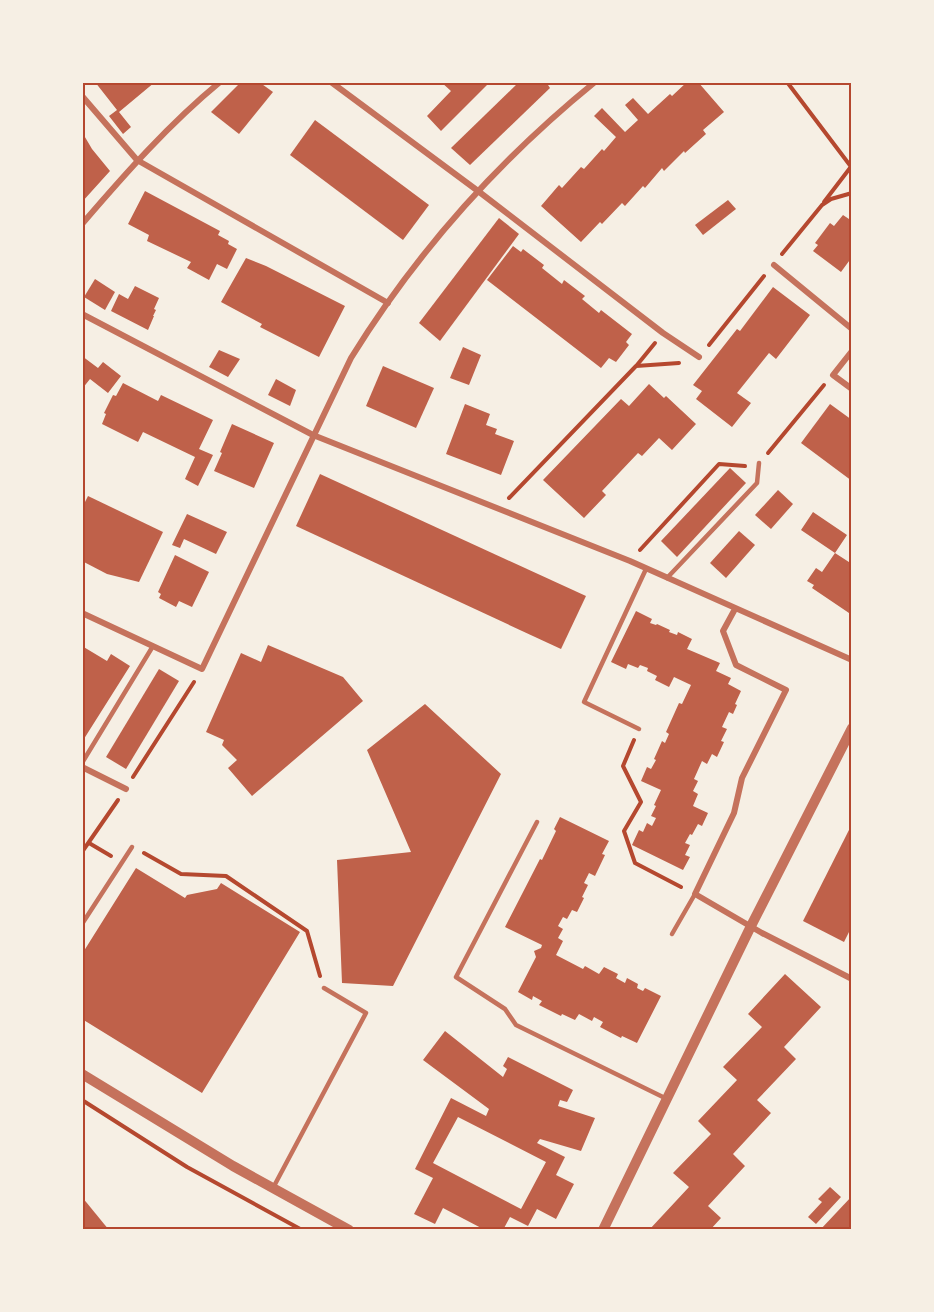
<svg xmlns="http://www.w3.org/2000/svg" width="934" height="1312" font-family="Poppins,sans-serif">
<rect width="100%" height="100%" fill="#f6efe4"/>
<g fill="#bf614a" fill-rule="evenodd">
<polygon points="95,82 155,82 119,112 131,127 123,134 109,116 117,110"/>
<polygon points="241,82 259,82 273,92 239,134 211,112"/>
<polygon points="441,82 490,82 441,131 427,116 451,91"/>
<polygon points="519,82 546,82 550,88 470,165 451,148"/>
<polygon points="687,82 698,82 724,112 703,130 706,134 685,153 684,151 664,171 662,168 645,188 643,186 625,206 622,203 602,224 600,222 581,242 541,206 559,185 562,188 581,167 584,169 602,149 604,151 616,137 594,116 602,108 625,132 638,120 625,105 633,98 648,114 670,94 672,96"/>
<polygon points="315,120 429,205 403,240 290,155"/>
<polygon points="82,132 92,149 110,171 82,202"/>
<polygon points="145,191 220,231 218,235 229,241 228,244 237,249 227,269 217,264 209,280 187,268 191,262 147,241 149,235 128,224"/>
<polygon points="728,200 736,209 703,235 695,225"/>
<polygon points="843,215 852,221 852,257 841,272 813,251 818,245 815,243 830,223 834,226"/>
<polygon points="499,218 519,234 440,341 419,323"/>
<polygon points="513,246 521,252 523,249 544,265 542,268 562,284 564,280 585,296 582,299 599,313 601,310 632,334 626,342 629,345 616,362 609,358 601,368 487,280"/>
<polygon points="246,258 266,266 345,306 319,357 260,327 262,324 221,302"/>
<polygon points="95,279 115,292 105,310 84,297"/>
<polygon points="135,286 159,298 154,309 156,310 153,316 154,316 148,330 111,311 119,294 128,299"/>
<polygon points="773,287 810,315 776,359 769,353 737,393 751,403 732,427 696,399 702,391 693,385 737,329 740,331"/>
<polygon points="463,347 481,355 469,385 450,378"/>
<polygon points="219,350 240,359 228,377 209,367"/>
<polygon points="82,356 98,368 103,362 121,376 108,393 90,379 82,389"/>
<polygon points="383,366 434,388 416,428 366,406"/>
<polygon points="276,379 296,390 290,406 268,395"/>
<polygon points="123,383 158,401 161,395 213,420 199,449 213,455 198,486 185,479 195,457 143,432 138,442 102,424 106,414 104,413 113,395 116,396"/>
<polygon points="649,384 664,398 666,396 696,424 672,450 659,438 642,456 638,453 602,491 606,495 584,518 543,480 621,399 629,406"/>
<polygon points="465,404 490,414 486,425 497,429 495,434 514,441 501,475 446,454"/>
<polygon points="830,404 852,420 852,481 801,443"/>
<polygon points="232,424 274,443 254,488 214,471 222,453 220,452"/>
<polygon points="730,468 746,483 677,557 661,541"/>
<polygon points="320,474 586,596 561,649 296,526"/>
<polygon points="778,490 793,504 771,529 755,515"/>
<polygon points="88,496 163,532 139,582 107,574 82,561 82,508"/>
<polygon points="813,512 847,535 835,553 852,564 852,608 849,613 812,588 814,585 807,581 816,568 822,572 835,553 801,530"/>
<polygon points="187,514 227,532 216,554 184,539 180,548 172,545"/>
<polygon points="739,531 755,545 726,578 710,563"/>
<polygon points="175,555 209,572 192,607 179,601 176,607 159,598 161,594 158,592"/>
<polygon points="636,611 652,619 650,623 656,625 657,624 670,630 669,632 677,635 678,632 692,639 687,649 720,663 716,671 731,678 728,684 741,691 735,704 737,705 733,714 729,712 722,727 727,729 721,741 724,742 717,757 712,754 707,764 702,761 694,779 698,781 693,791 698,794 693,806 708,813 702,826 698,824 692,835 690,834 685,843 690,845 685,855 690,857 683,870 632,845 639,830 643,832 647,823 652,826 656,818 651,816 656,806 654,805 661,790 641,781 647,767 651,769 656,760 654,759 662,741 665,743 669,734 666,732 679,703 682,704 691,685 674,677 669,687 655,680 657,676 647,671 648,668 640,665 638,668 628,664 626,669 611,662"/>
<polygon points="268,645 343,677 363,701 252,796 228,768 237,760 222,745 224,740 206,732 241,653 261,662"/>
<polygon points="82,646 107,661 111,654 130,666 82,742"/>
<polygon points="159,669 179,681 126,769 106,757"/>
<polygon points="425,704 501,774 393,986 342,983 337,860 411,852 367,750"/>
<polygon points="560,817 609,841 602,854 605,855 595,876 589,873 584,883 588,885 582,897 584,898 577,912 572,910 567,919 563,917 558,926 563,929 558,938 563,941 556,955 583,969 585,966 599,974 604,967 618,974 616,978 625,983 627,978 638,984 637,988 643,991 645,988 661,996 637,1043 622,1036 621,1038 600,1027 603,1022 594,1017 592,1021 579,1014 575,1020 562,1014 561,1016 539,1005 542,1001 533,996 532,1000 518,992 536,957 534,951 541,948 542,945 505,927 540,859 542,860 556,831 554,829"/>
<polygon points="852,824 852,926 844,942 803,921"/>
<polygon points="136,868 185,898 187,895 217,889 221,883 300,932 202,1093 82,1019 82,954"/>
<polygon points="785,974 821,1007 784,1047 796,1059 757,1100 771,1113 733,1154 745,1166 708,1206 721,1218 710,1230 649,1230 689,1187 673,1173 711,1134 698,1121 737,1080 723,1067 762,1027 748,1014"/>
<path d="M 445,1031 L 503,1077 L 507,1069 L 503,1066 L 508,1057 L 573,1090 L 567,1102 L 560,1100 L 558,1106 L 595,1118 L 581,1151 L 540,1139 L 537,1143 L 565,1157 L 556,1175 L 574,1184 L 556,1219 L 537,1209 L 528,1226 L 510,1217 L 503,1230 L 485,1230 L 443,1208 L 435,1224 L 414,1214 L 433,1178 L 415,1169 L 451,1098 L 486,1116 L 489,1109 L 423,1060 ZM 458,1117 L 546,1162 L 521,1209 L 433,1163 Z"/>
<polygon points="830,1187 841,1197 816,1224 808,1217 822,1202 818,1199"/>
<polygon points="852,1196 852,1227 849,1230 820,1230"/>
<polygon points="82,1197 109,1230 82,1230"/>
</g>
<g fill="none" stroke-linecap="round" stroke-linejoin="round">
<g stroke="#b5482f" stroke-width="4">
<polyline points="787,82 852,168"/>
<polyline points="824,202 850,168"/>
<polyline points="782,254 822,205 831,199 852,193"/>
<polyline points="709,345 764,276"/>
<polyline points="637,365 655,343"/>
<polyline points="768,453 824,385"/>
<polyline points="509,498 636,366 679,363"/>
<polyline points="640,550 719,464 745,466"/>
<polyline points="634,740 623,766 641,802 624,831 635,863 681,887"/>
<polyline points="133,777 194,682"/>
<polyline points="89,843 111,856"/>
<polyline points="82,852 118,800"/>
<polyline points="144,853 181,874 226,876 307,931 320,976"/>
<polyline points="82,1100 187,1167 302,1230"/>
</g>
<g stroke="#c5725c" stroke-width="4.5">
<polyline points="667,578 757,483 759,463"/>
<polyline points="639,729 584,702 646,569"/>
<polyline points="82,763 153,646"/>
<polyline points="537,822 456,977 505,1009 516,1025 667,1099"/>
<polyline points="82,924 132,847"/>
<polyline points="672,934 695,894"/>
<polyline points="273,1188 366,1013 324,988"/>
</g>
<g stroke="#c5725c" stroke-width="6">
<polyline points="331,82 478,191 663,333 699,357"/>
<polyline points="82,96 137,160 388,303"/>
<path d="M 82,224 C 125,174 169,124 220,82"/>
<polyline points="774,265 852,329"/>
<polyline points="82,314 313,435 630,561 852,660"/>
<polyline points="852,351 833,375 852,389"/>
<polyline points="735,609 723,631 736,665 786,690 742,778 734,813 695,894 762,933 852,979"/>
<path d="M 82,613 L 202,669 L 351,358 C 416,253 499,160 595,82"/>
<polyline points="82,767 126,789"/>
</g>
<g stroke="#c5725c" stroke-width="10">
<polyline points="82,1074 233,1166 349,1230"/>
<polyline points="603,1230 751,926 852,728"/>
</g>
</g>
<rect width="934" height="1312" fill="none" stroke="#f6efe4" stroke-width="168"/>
<rect x="84" y="84" width="766" height="1144" fill="none" stroke="#b5482f" stroke-width="2"/>
</svg>
